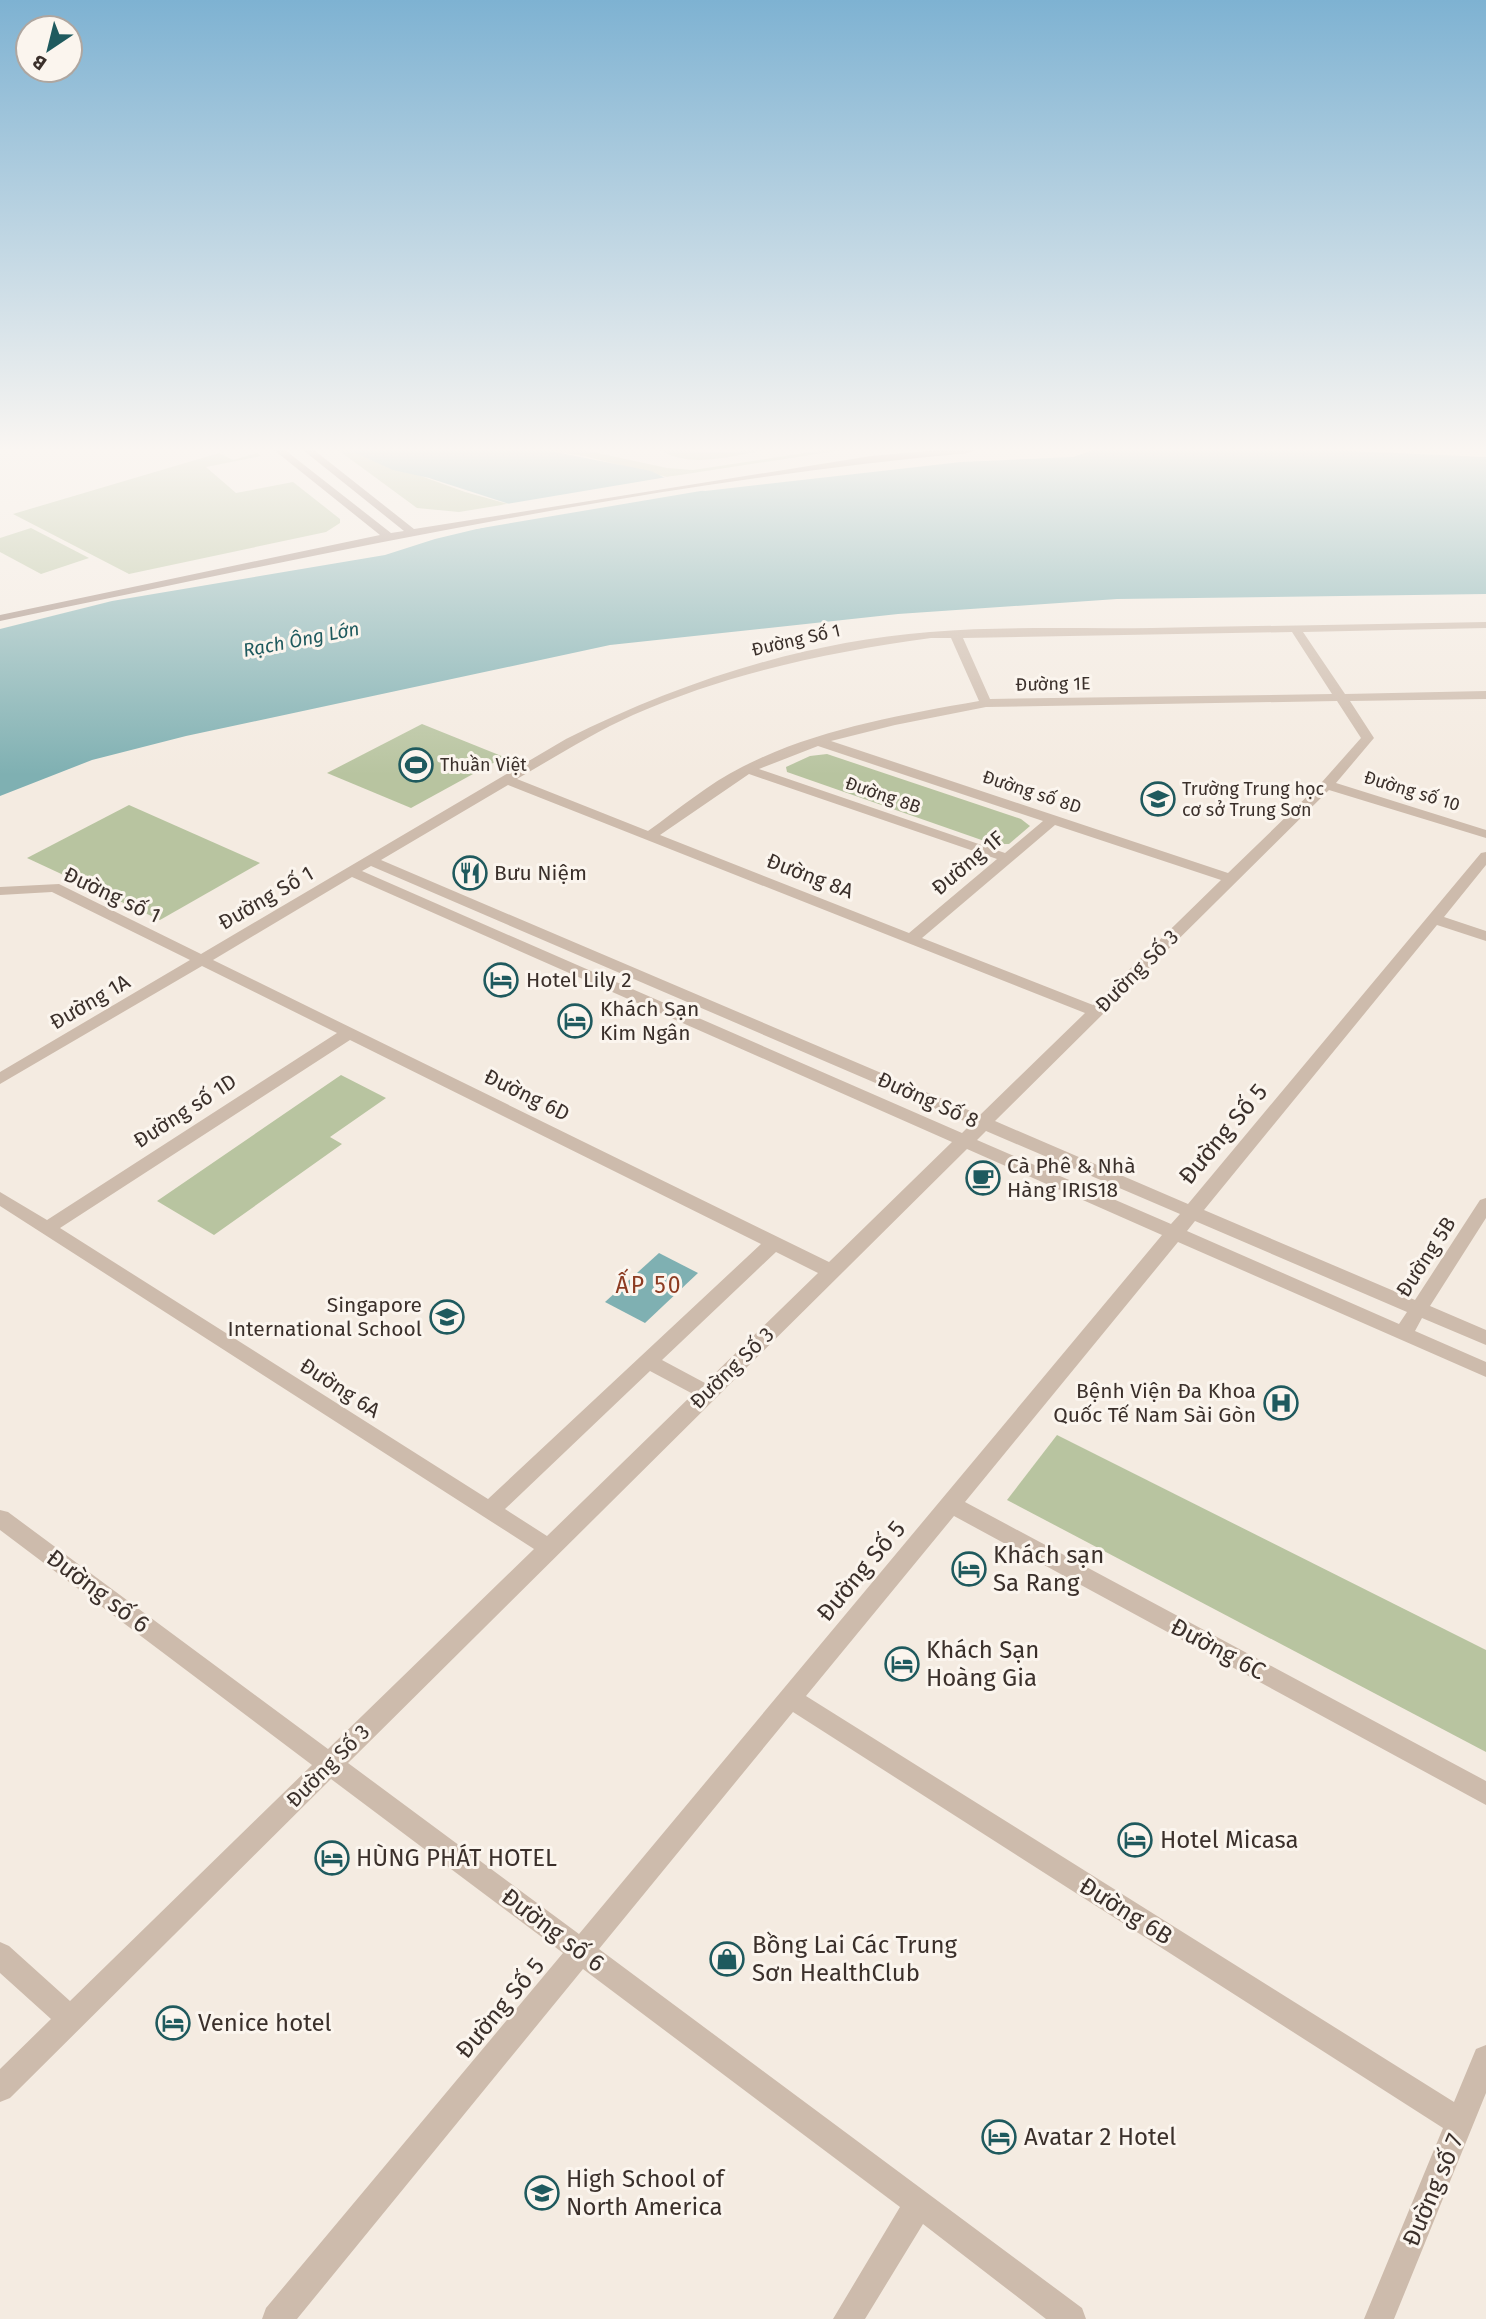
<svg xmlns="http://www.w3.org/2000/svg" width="1486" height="2319" font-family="'Fira Sans',sans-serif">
<rect width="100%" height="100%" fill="#f4ebe1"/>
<g fill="#b8c4a0">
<polygon points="338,450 349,450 465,492 508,504 459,512 417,508"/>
<polygon points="545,450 584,450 667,468 693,470 824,450 843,450 667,477 584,456"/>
<path d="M 660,450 L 722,452 L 766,450 C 731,456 692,469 660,450 Z"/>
<polygon points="219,453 233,460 257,453 261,456 206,467 236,493 293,482 340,519 340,523 326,532 129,574 13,514"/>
<polygon points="31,528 89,558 41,574 0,552 0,538"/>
<polygon points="422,724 504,757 411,808 327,773"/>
<polygon points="827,754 1021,819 1030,826 1009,844 993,844 787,772 786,767 810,756"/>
<polygon points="129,805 260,863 160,920 27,858"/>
<polygon points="341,1075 386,1098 330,1137 342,1144 214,1235 157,1201"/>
<polygon points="1057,1435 1486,1650 1486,1752 1007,1500"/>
</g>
<g fill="#7fb0b2">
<polygon points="349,450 545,450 651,471 686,488 705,491 961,462 1073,457 1093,450 1329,450 1486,457 1486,594 1117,599 898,614 610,645 186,736 92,760 0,796 0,629 112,601 385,555 435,539 506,522 528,510 429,478 393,470"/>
<polygon points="659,1253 698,1273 645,1323 605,1302"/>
</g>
<polygon fill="#f4ebe1" points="673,476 687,485 705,487 736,485 476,529 474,527 522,512 501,505"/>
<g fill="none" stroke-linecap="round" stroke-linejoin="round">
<path fill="#cdbbac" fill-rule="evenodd" d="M 1486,622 L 1486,628 L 1303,632 L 1345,694 L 1486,691 L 1486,699 L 1350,701 L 1374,738 L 1336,783 L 1486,830 L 1486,838 L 1329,790 L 995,1121 L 1188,1204 L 1481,853 L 1486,852 L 1486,865 L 1444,917 L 1486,931 L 1486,941 L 1437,925 L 1204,1210 L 1415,1300 L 1480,1200 L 1486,1198 L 1486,1218 L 1430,1306 L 1486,1330 L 1486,1345 L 1422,1318 L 1415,1331 L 1486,1362 L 1486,1377 L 1178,1242 L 965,1502 L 1486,1781 L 1486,1805 L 954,1516 L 806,1696 L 1454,2102 L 1476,2049 L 1486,2045 L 1486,2093 L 1394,2319 L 1364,2319 L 1443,2128 L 793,1712 L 599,1949 L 1082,2308 L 1086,2319 L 1046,2319 L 923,2224 L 865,2319 L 833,2319 L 900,2207 L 583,1969 L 297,2319 L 262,2319 L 266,2308 L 563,1953 L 331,1779 L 10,2098 L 0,2102 L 0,2069 L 51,2019 L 0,1973 L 0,1942 L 9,1946 L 70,2001 L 312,1765 L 0,1530 L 0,1510 L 8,1512 L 328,1749 L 534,1549 L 0,1206 L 0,1192 L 47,1220 L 337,1033 L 202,966 L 0,1084 L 0,1072 L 190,960 L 52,892 L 0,895 L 0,887 L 59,884 L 201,954 L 566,739 C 680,682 803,642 930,632 C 1002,626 1079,629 1152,628 C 1263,626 1375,624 1486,622 ZM 1292,632 L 1332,694 L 990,699 L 963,638 ZM 931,638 L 951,638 L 979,701 C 899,715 814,730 742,767 C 708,784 679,809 648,831 L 517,779 C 555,757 593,733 633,715 C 728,673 829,652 931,638 ZM 1337,701 L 1361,738 L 1322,782 L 1228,873 L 831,741 L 895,725 L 986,707 ZM 818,746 L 1043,821 L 1005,853 L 759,769 ZM 749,774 L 997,859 L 909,933 L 660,835 ZM 508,785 L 1085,1013 L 980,1115 L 381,860 ZM 1055,825 L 1221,880 L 1093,1005 L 922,938 ZM 371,866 L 971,1124 L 962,1133 L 362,871 ZM 352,877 L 952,1142 L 829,1262 L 213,960 ZM 350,1040 L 761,1244 L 488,1499 L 60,1228 ZM 986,1131 L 1180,1214 L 1171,1224 L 977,1140 ZM 967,1149 L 1162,1235 L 579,1934 L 348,1763 ZM 1195,1221 L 1407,1312 L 1399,1324 L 1187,1231 ZM 776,1252 L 818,1273 L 705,1383 L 662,1360 ZM 650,1371 L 693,1394 L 547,1536 L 505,1509 Z"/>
<path fill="#a18a7d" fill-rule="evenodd" d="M 274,450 L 285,450 L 391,533 L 404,531 L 303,450 L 314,450 L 414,529 L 871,456 L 939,450 L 974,450 L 969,453 C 643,483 320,554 0,621 L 0,615 L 380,535 Z"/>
</g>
<linearGradient id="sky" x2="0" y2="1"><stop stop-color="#7eb2d2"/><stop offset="0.58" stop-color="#faf6f2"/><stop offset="1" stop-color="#faf6f2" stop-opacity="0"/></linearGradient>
<rect width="1486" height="775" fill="url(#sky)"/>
<defs>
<symbol id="stadium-ring" viewBox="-11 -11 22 22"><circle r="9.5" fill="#fbf5ee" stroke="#1f5a5e" stroke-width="1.5"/><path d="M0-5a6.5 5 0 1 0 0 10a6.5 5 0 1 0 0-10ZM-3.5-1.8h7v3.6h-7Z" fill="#1f5a5e"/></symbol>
<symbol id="school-ring" viewBox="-11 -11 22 22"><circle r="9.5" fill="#fbf5ee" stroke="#1f5a5e" stroke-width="1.5"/><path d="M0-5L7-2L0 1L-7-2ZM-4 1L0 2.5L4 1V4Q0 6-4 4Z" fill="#1f5a5e"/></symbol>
<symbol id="restaurant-ring" viewBox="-11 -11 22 22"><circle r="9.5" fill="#fbf5ee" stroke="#1f5a5e" stroke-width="1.5"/><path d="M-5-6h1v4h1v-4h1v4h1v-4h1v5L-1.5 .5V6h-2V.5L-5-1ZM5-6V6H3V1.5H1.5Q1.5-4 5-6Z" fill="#1f5a5e"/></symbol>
<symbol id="hotel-ring" viewBox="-11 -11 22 22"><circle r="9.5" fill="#fbf5ee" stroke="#1f5a5e" stroke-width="1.5"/><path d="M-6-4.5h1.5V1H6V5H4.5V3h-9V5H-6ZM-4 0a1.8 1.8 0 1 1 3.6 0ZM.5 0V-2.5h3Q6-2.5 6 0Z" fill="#1f5a5e"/></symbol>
<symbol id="cafe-ring" viewBox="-11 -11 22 22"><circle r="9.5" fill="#fbf5ee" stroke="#1f5a5e" stroke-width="1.5"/><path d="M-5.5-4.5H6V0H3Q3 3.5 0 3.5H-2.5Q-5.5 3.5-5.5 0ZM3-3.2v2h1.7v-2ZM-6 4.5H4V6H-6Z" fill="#1f5a5e"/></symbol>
<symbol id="hospital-ring" viewBox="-11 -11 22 22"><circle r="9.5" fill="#fbf5ee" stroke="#1f5a5e" stroke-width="1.5"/><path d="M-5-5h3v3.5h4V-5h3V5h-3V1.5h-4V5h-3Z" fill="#1f5a5e"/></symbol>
<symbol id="shop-ring" viewBox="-11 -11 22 22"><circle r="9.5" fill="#fbf5ee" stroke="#1f5a5e" stroke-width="1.5"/><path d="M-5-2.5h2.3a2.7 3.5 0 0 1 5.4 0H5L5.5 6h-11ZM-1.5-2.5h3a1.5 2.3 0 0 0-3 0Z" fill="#1f5a5e"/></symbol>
</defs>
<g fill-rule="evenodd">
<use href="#stadium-ring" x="397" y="746" width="38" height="38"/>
<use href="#school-ring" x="1139" y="780" width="38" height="38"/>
<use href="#restaurant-ring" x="451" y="854" width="38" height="38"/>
<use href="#hotel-ring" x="482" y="961" width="38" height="38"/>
<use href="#hotel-ring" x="556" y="1002" width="38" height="38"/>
<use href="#cafe-ring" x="964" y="1159" width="38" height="38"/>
<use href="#school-ring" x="428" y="1298" width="38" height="38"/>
<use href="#hospital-ring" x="1262" y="1384" width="38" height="38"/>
<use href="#hotel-ring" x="950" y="1550" width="38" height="38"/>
<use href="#hotel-ring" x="883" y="1645" width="38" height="38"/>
<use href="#hotel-ring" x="1116" y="1821" width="38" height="38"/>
<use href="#hotel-ring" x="313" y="1839" width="38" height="38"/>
<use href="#shop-ring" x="708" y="1940" width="38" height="38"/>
<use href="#hotel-ring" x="154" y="2004" width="38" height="38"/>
<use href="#hotel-ring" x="980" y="2118" width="38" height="38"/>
<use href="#school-ring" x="523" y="2174" width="38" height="38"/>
</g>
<g text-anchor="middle" stroke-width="6" stroke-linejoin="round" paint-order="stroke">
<g font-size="18" fill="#3b302b" stroke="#fbf5ee">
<text transform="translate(796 640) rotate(-13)" y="6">Đường Số 1</text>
<text transform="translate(1053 684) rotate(-1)" y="6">Đường 1E</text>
<text transform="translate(1412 791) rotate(17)" y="6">Đường số 10</text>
<text transform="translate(1032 792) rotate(18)" y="6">Đường số 8D</text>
<text transform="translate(883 795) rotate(19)" y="6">Đường 8B</text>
</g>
<g font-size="18" fill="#3b302b" stroke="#fbf5ee" text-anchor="start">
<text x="440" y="771">Thuần Việt</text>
<text x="1182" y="795">Trường Trung học<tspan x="1182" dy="21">cơ sở Trung Sơn</tspan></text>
</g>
<g font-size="19" font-style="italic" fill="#1f5a5e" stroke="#fbf5ee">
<text transform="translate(301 639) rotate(-11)" y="7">Rạch Ông Lớn</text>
</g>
<g font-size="21" fill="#3b302b" stroke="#fbf5ee">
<text transform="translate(968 863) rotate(-40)" y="7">Đường 1F</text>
<text transform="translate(810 876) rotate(21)" y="7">Đường 8A</text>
<text transform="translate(112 895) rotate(25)" y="7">Đường số 1</text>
<text transform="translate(266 898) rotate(-30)" y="7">Đường Số 1</text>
<text transform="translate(1137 971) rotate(-45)" y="7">Đường Số 3</text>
<text transform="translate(90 1002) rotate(-30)" y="7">Đường 1A</text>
<text transform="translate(527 1095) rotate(26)" y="7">Đường 6D</text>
<text transform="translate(928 1100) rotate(24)" y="7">Đường Số 8</text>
<text transform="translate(185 1111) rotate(-33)" y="7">Đường số 1D</text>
<text transform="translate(1426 1257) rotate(-57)" y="7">Đường 5B</text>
<text transform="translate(732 1368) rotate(-44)" y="7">Đường Số 3</text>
<text transform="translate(340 1388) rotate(33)" y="7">Đường 6A</text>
<text transform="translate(328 1766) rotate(-45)" y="7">Đường Số 3</text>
</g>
<g font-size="21" fill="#3b302b" stroke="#fbf5ee" text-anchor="start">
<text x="494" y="880">Bưu Niệm</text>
<text x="526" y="987">Hotel Lily 2</text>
<text x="600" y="1016">Khách Sạn<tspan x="600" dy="24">Kim Ngân</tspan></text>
<text x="1007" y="1173">Cà Phê &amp; Nhà<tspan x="1007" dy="24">Hàng IRIS18</tspan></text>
<text x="422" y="1312" text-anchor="end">Singapore<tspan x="422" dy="24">International School</tspan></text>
<text x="1256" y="1398" text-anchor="end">Bệnh Viện Đa Khoa<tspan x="1256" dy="24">Quốc Tế Nam Sài Gòn</tspan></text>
</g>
<g font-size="23" letter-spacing="2" fill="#8c3b22" stroke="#fbf5ee">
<text x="649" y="1293">ẤP 50</text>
</g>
<g font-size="24" fill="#3b302b" stroke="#fbf5ee">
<text transform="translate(1223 1134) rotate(-50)" y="8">Đường Số 5</text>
<text transform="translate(861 1571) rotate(-50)" y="8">Đường Số 5</text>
<text transform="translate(98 1591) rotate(37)" y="8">Đường số 6</text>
<text transform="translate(1218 1649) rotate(28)" y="8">Đường 6C</text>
<text transform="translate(1126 1911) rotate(32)" y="8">Đường 6B</text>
<text transform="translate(553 1930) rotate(37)" y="8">Đường số 6</text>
<text transform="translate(500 2008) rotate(-50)" y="8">Đường Số 5</text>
<text transform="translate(1433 2190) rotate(-67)" y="8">Đường số 7</text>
</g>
<g font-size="24" fill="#3b302b" stroke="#fbf5ee" text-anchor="start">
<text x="993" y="1563">Khách sạn<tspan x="993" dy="28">Sa Rang</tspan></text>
<text x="926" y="1658">Khách Sạn<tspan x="926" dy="28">Hoàng Gia</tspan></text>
<text x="1160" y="1848">Hotel Micasa</text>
<text x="356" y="1866">HÙNG PHÁT HOTEL</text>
<text x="752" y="1953">Bồng Lai Các Trung<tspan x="752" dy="28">Sơn HealthClub</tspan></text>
<text x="198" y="2031">Venice hotel</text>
<text x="1024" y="2145">Avatar 2 Hotel</text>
<text x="566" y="2187">High School of<tspan x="566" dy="28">North America</tspan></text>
</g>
</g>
<g transform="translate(49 49) rotate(215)"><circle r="33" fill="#fbf5ee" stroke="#aea6a0" stroke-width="2"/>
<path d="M0-5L12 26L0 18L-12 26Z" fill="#1f5a5e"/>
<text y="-10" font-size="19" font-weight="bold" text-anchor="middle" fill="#3b302b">B</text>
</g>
</svg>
